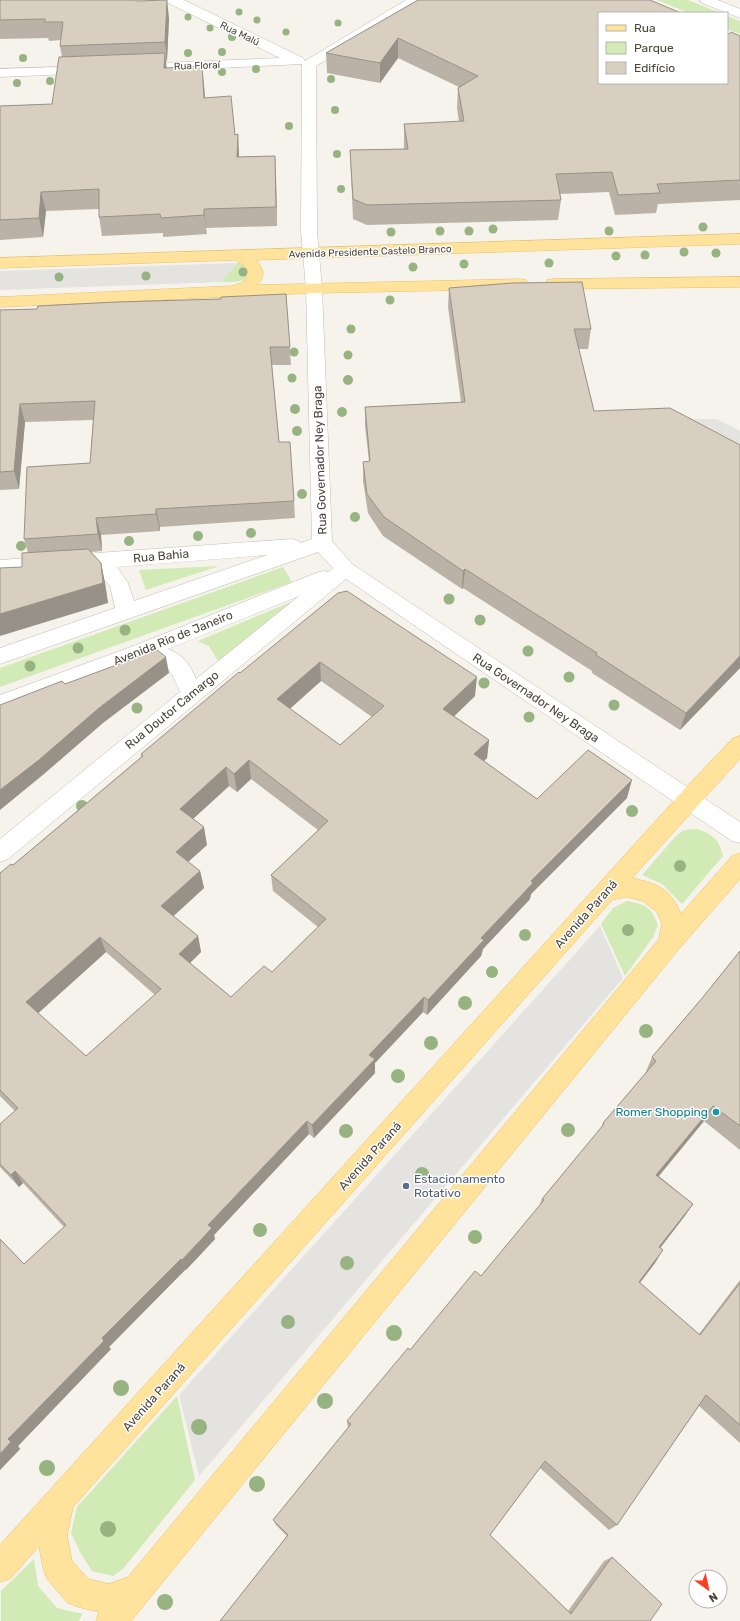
<svg xmlns="http://www.w3.org/2000/svg" width="740" height="1621" font-family="Rubik,sans-serif">
<rect width="100%" height="100%" fill="#f6f3ec"/>
<g fill="#d2eab5">
<polygon points="657,0 688,0 720,13 689,13"/>
<polygon points="727,16 740,21 740,34 727,29"/>
<path d="M 244,262 L 247,265 L 249,274 C 242,284 232,282 221,282 L 237,263 Z"/>
<polygon points="219,566 146,590 139,570"/>
<polygon points="283,567 292,582 0,687 0,668"/>
<polygon points="293,601 218,661 209,646 198,641"/>
<path d="M 697,829 C 713,835 719,839 723,856 L 682,904 L 662,884 L 642,875 L 676,836 L 684,830 Z"/>
<path d="M 627,901 C 647,905 650,906 658,925 L 653,937 L 625,976 L 601,924 L 613,908 Z"/>
<polygon points="177,1396 195,1480 123,1569 113,1576 92,1571 81,1554 71,1533 77,1507"/>
<polygon points="34,1559 38,1586 57,1608 83,1614 78,1621 1,1621 1,1591"/>
</g>
<g fill="#e5e3e0">
<polygon points="237,263 221,282 0,290 0,271"/>
<polygon points="691,419 717,419 740,431 740,455"/>
<polygon points="600,926 623,978 199,1476 179,1395"/>
</g>
<g fill="none" stroke-linecap="round" stroke-linejoin="round">
<defs>
<g id="minor">
<path d="M 166,0 L 184,0 L 303,58 L 305,61 L 406,0 L 422,0 L 420,3 L 316,66 L 317,231 L 322,288 L 332,541 L 352,564 L 740,822 L 740,843 L 732,841 L 346,579 L 8,859 L 0,862 L 0,839 L 180,692 C 171,670 169,664 144,659 L 0,712 L 0,695 L 136,645 L 316,573 L 323,571 L 328,572 L 333,568 L 318,552 L 0,664 L 0,648 L 115,608 L 110,586 L 94,568 L 0,574 L 0,560 L 292,539 L 299,541 L 300,543 L 312,539 L 306,288 L 301,231 L 302,64 L 137,72 L 132,71 L 130,68 L 132,65 L 137,64 L 280,58 L 168,3 ZM 267,555 L 134,601 L 128,583 L 117,567 ZM 299,596 L 196,679 C 190,664 183,655 168,649 Z"/>
<polygon points="700,0 718,0 740,9 740,18 702,3"/>
<polygon points="87,66 92,67 94,70 92,73 0,77 0,69"/>
</g>
<g id="major">
<path d="M 740,234 L 740,244 L 256,260 C 264,269 266,276 257,285 L 520,279 L 526,280 L 528,284 L 526,288 L 520,289 L 314,293 L 0,307 L 0,297 L 232,286 L 241,283 L 247,277 L 247,269 L 242,264 L 235,260 L 0,268 L 0,258 Z"/>
<polygon points="740,277 740,287 553,289 547,288 545,284 547,280 553,279"/>
<path d="M 740,736 L 740,759 L 632,878 C 658,884 670,888 681,914 L 732,856 L 740,853 L 740,879 L 678,950 L 131,1621 L 96,1621 L 99,1612 L 79,1607 L 68,1603 L 47,1579 L 43,1568 L 39,1546 L 11,1578 L 0,1582 L 0,1545 L 680,794 L 732,739 ZM 627,897 L 643,901 L 657,912 L 662,924 L 659,939 L 128,1577 L 109,1584 L 88,1579 L 72,1561 L 67,1536 L 73,1507 L 612,900 Z"/>
</g>
</defs>
<use href="#minor" stroke="#c2bbae" stroke-width="1"/>
<use href="#major" stroke="#e6c16a" stroke-width="1"/>
<use href="#minor" fill="#fff" fill-rule="evenodd"/>
<use href="#major" fill="#ffe39c" fill-rule="evenodd"/>
</g>
<g fill="#97b381">
<circle cx="239" cy="12" r="3.5"/>
<circle cx="188" cy="17" r="3.5"/>
<circle cx="257" cy="20" r="3.5"/>
<circle cx="338" cy="23" r="3.5"/>
<circle cx="210" cy="28" r="3.5"/>
<circle cx="286" cy="32" r="3.5"/>
<circle cx="232" cy="37" r="4"/>
<circle cx="222" cy="52" r="4"/>
<circle cx="188" cy="53" r="4"/>
<circle cx="23" cy="58" r="4"/>
<circle cx="256" cy="69" r="4"/>
<circle cx="222" cy="72" r="4"/>
<circle cx="331" cy="79" r="4"/>
<circle cx="50" cy="81" r="4"/>
<circle cx="17" cy="83" r="4"/>
<circle cx="335" cy="110" r="4"/>
<circle cx="289" cy="126" r="4"/>
<circle cx="337" cy="154" r="4"/>
<circle cx="341" cy="189" r="4"/>
<circle cx="703" cy="227" r="4.5"/>
<circle cx="493" cy="229" r="4.5"/>
<circle cx="440" cy="231" r="4.5"/>
<circle cx="469" cy="231" r="4.5"/>
<circle cx="609" cy="231" r="4.5"/>
<circle cx="391" cy="232" r="4.5"/>
<circle cx="684" cy="252" r="4.5"/>
<circle cx="716" cy="253" r="4.5"/>
<circle cx="645" cy="255" r="4.5"/>
<circle cx="616" cy="256" r="4.5"/>
<circle cx="549" cy="263" r="4.5"/>
<circle cx="464" cy="264" r="4.5"/>
<circle cx="413" cy="267" r="4.5"/>
<circle cx="243" cy="272" r="4.5"/>
<circle cx="146" cy="276" r="4.5"/>
<circle cx="59" cy="277" r="4.5"/>
<circle cx="390" cy="300" r="4.5"/>
<circle cx="351" cy="329" r="4.5"/>
<circle cx="294" cy="352" r="4.5"/>
<circle cx="348" cy="355" r="4.5"/>
<circle cx="292" cy="378" r="4.5"/>
<circle cx="348" cy="380" r="5"/>
<circle cx="295" cy="409" r="5"/>
<circle cx="342" cy="412" r="5"/>
<circle cx="297" cy="431" r="5"/>
<circle cx="302" cy="494" r="5"/>
<circle cx="355" cy="517" r="5"/>
<circle cx="251" cy="533" r="5"/>
<circle cx="198" cy="536" r="5"/>
<circle cx="129" cy="541" r="5"/>
<circle cx="21" cy="546" r="5"/>
<circle cx="449" cy="599" r="5.5"/>
<circle cx="480" cy="620" r="5.5"/>
<circle cx="125" cy="630" r="5.5"/>
<circle cx="78" cy="648" r="5.5"/>
<circle cx="528" cy="651" r="5.5"/>
<circle cx="30" cy="666" r="5.5"/>
<circle cx="569" cy="677" r="5.5"/>
<circle cx="484" cy="683" r="5.5"/>
<circle cx="614" cy="705" r="5.5"/>
<circle cx="137" cy="708" r="5.5"/>
<circle cx="529" cy="717" r="5.5"/>
<circle cx="82" cy="806" r="6"/>
<circle cx="632" cy="811" r="6"/>
<circle cx="680" cy="866" r="6"/>
<circle cx="628" cy="930" r="6"/>
<circle cx="525" cy="935" r="6"/>
<circle cx="492" cy="972" r="6"/>
<circle cx="465" cy="1003" r="7"/>
<circle cx="646" cy="1031" r="7"/>
<circle cx="431" cy="1043" r="7"/>
<circle cx="398" cy="1076" r="7"/>
<circle cx="568" cy="1130" r="7"/>
<circle cx="346" cy="1131" r="7"/>
<circle cx="422" cy="1174" r="7"/>
<circle cx="260" cy="1230" r="7"/>
<circle cx="475" cy="1237" r="7"/>
<circle cx="347" cy="1263" r="7"/>
<circle cx="288" cy="1322" r="7"/>
<circle cx="394" cy="1333" r="8"/>
<circle cx="121" cy="1388" r="8"/>
<circle cx="325" cy="1401" r="8"/>
<circle cx="199" cy="1427" r="8"/>
<circle cx="47" cy="1468" r="8"/>
<circle cx="257" cy="1484" r="8"/>
<circle cx="108" cy="1529" r="8"/>
<circle cx="165" cy="1602" r="8"/>
</g>
<g fill="#bab2a6" fill-rule="evenodd">
<polygon points="0,0 169,18 167,61 166,61 166,68 204,85 205,98 235,135 239,153 239,157 275,156 277,226 206,228 207,234 163,237 163,233 102,236 99,217 99,209 46,211 43,237 0,240 0,106 52,104 62,57 60,46 61,40 49,41 48,38 0,39"/>
<polygon points="418,0 729,34 740,36 740,200 658,204 656,213 615,215 609,192 560,194 561,200 558,220 367,225 353,219 350,150 404,149 404,124 459,122 457,108 458,88 459,87 398,58 380,83 327,73 326,53"/>
<polygon points="449,288 591,329 588,349 579,349 594,411 740,445 740,668 680,730 592,673 592,671 463,588 462,589 383,536 368,513 363,481 363,462 369,461 365,426 365,407 461,402 448,307"/>
<polygon points="286,294 291,365 272,365 279,442 294,501 295,518 160,527 160,531 101,535 102,551 91,552 101,563 105,583 108,603 22,567 28,553 24,539 90,463 93,420 25,422 19,489 0,490 0,310 37,309 221,299"/>
<path d="M 338,593 L 475,696 L 454,716 L 489,740 L 487,758 L 484,761 L 537,799 L 627,798 L 531,894 L 530,899 L 483,949 L 481,956 L 427,1015 L 423,1012 L 375,1063 L 375,1073 L 314,1138 L 309,1134 L 214,1235 L 215,1239 L 186,1270 L 186,1269 L 109,1347 L 111,1349 L 18,1446 L 20,1449 L 0,1470 L 0,1239 L 24,1264 L 64,1227 L 23,1183 L 19,1187 L 0,1167 L 0,1124 L 15,1111 L 0,1096 L 0,873 L 13,865 L 141,757 L 141,754 ZM 321,681 L 372,717 L 340,745 L 290,709 ZM 251,779 L 318,830 L 271,875 L 273,891 L 318,927 L 272,972 L 231,997 L 190,963 L 201,952 L 198,936 L 173,916 L 204,888 L 200,871 L 188,862 L 207,845 L 193,819 L 229,786 L 237,792 ZM 106,952 L 155,995 L 86,1056 L 38,1013 Z"/>
<polygon points="740,951 740,1150 704,1121 659,1176 693,1204 684,1217 660,1248 655,1263 640,1283 699,1334 740,1280 740,1443 699,1406 617,1525 609,1530 540,1468 490,1535 568,1611 604,1561 612,1557 650,1621 220,1621 287,1536 276,1525 273,1520 348,1428 347,1421 410,1350 481,1276 539,1206 542,1199 601,1128 603,1123 645,1074 652,1057 703,997"/>
</g>
<g fill="#979187">
<polygon points="167,0 169,18 167,61 165,42"/>
<polygon points="398,38 398,58 380,83 380,63"/>
<polygon points="165,53 167,71 164,68"/>
<polygon points="202,66 204,85 206,117 204,98"/>
<polygon points="238,134 239,153 239,176 237,157"/>
<polygon points="275,156 276,175 277,226 276,207"/>
<polygon points="41,192 46,211 43,237 39,218"/>
<polygon points="204,209 206,228 207,234 204,215"/>
<polygon points="20,404 25,422 19,489 14,471"/>
<polygon points="156,509 160,527 160,531 156,514"/>
<polygon points="96,518 101,535 102,551 98,534"/>
<polygon points="101,563 105,583 108,603 0,636 0,614"/>
<polygon points="465,569 463,588 462,589 463,571"/>
<polygon points="740,656 740,668 680,730 686,713"/>
<polygon points="166,657 169,673 103,723 44,774 0,810 0,790 99,708"/>
<polygon points="320,662 321,681 279,718 277,699"/>
<polygon points="477,677 475,696 442,728 443,709"/>
<polygon points="489,740 487,758 472,772 474,754"/>
<polygon points="249,760 251,779 237,792 234,774"/>
<polygon points="226,767 229,786 184,827 180,809"/>
<polygon points="632,780 627,798 531,894 530,899 483,949 481,956 427,1015 428,1000 481,938 531,881"/>
<polygon points="204,827 207,845 180,869 176,852"/>
<polygon points="200,871 204,888 166,923 161,906"/>
<polygon points="198,936 201,952 184,969 179,954"/>
<polygon points="100,937 106,952 34,1017 26,1002"/>
<polygon points="424,997 423,1012 375,1063 375,1073 314,1138 312,1125 369,1055"/>
<polygon points="713,1106 704,1121 648,1189 656,1175"/>
<polygon points="307,1121 309,1134 214,1235 215,1239 186,1270 182,1260 208,1225"/>
<polygon points="15,1171 23,1183 19,1187 11,1175"/>
<polygon points="693,1204 684,1217 651,1260 659,1247"/>
<polygon points="663,1250 655,1263 631,1294 639,1282"/>
<polygon points="181,1259 186,1269 109,1347 111,1349 18,1446 20,1449 0,1470 0,1454 8,1439 102,1338"/>
</g>
<g fill="#d8cfc1" stroke="#979187" fill-rule="evenodd">
<polygon points="0,0 135,0 137,1 167,0 165,42 60,46 63,22 45,22 45,19 0,20"/>
<polygon points="418,0 650,0 681,13 599,13 599,83 727,83 727,33 729,34 731,32 740,36 740,180 657,184 660,193 618,195 612,172 556,174 561,200 367,205 353,199 350,150 408,149 404,124 464,121 458,88 478,76 398,38 380,63 326,53"/>
<polygon points="165,53 164,68 202,66 204,98 231,96 235,135 238,134 237,157 275,156 276,207 204,209 204,215 161,218 160,214 99,217 99,189 41,192 39,218 0,220 0,106 52,104 59,57"/>
<polygon points="582,282 591,329 574,329 594,411 670,408 740,445 740,656 686,713 596,655 597,653 465,569 463,571 384,517 367,494 363,462 370,461 365,407 465,402 449,288 512,283"/>
<polygon points="286,294 290,347 270,347 279,442 290,442 294,501 156,509 156,514 96,518 98,534 24,539 27,467 90,463 95,401 20,404 14,471 0,472 0,310 37,309 38,306 116,302 221,299 221,297"/>
<polygon points="88,549 101,563 103,583 0,614 0,568 22,567 22,553"/>
<path d="M 347,591 L 477,677 L 443,709 L 489,740 L 474,754 L 537,799 L 588,750 L 632,780 L 531,881 L 533,883 L 481,938 L 484,940 L 428,1000 L 424,997 L 369,1055 L 375,1059 L 312,1125 L 307,1121 L 208,1225 L 212,1228 L 182,1260 L 181,1259 L 102,1338 L 104,1341 L 8,1439 L 11,1442 L 0,1454 L 0,1239 L 24,1264 L 66,1225 L 15,1171 L 11,1175 L 0,1164 L 0,1124 L 18,1108 L 0,1090 L 0,873 L 11,864 L 13,865 L 143,756 L 141,754 L 239,672 L 240,673 L 338,593 ZM 320,662 L 384,706 L 340,745 L 277,699 ZM 249,760 L 328,821 L 271,875 L 326,919 L 272,972 L 264,966 L 231,997 L 179,954 L 198,936 L 161,906 L 200,871 L 176,852 L 204,827 L 180,809 L 226,767 L 234,774 ZM 100,937 L 161,989 L 86,1056 L 26,1002 Z"/>
<polygon points="157,650 166,657 99,708 39,760 0,790 0,705 62,681 65,684"/>
<polygon points="740,951 740,1126 713,1106 656,1175 693,1204 659,1247 663,1250 639,1282 700,1335 740,1283 740,1425 706,1395 617,1525 545,1461 490,1535 571,1614 612,1557 662,1604 650,1621 220,1621 288,1535 273,1520 351,1424 347,1421 408,1348 410,1350 475,1271 481,1276 544,1200 542,1199 604,1124 603,1123 656,1061 652,1057 703,997"/>
</g>
<circle fill="#0f9aa8" stroke="#fff" stroke-width="1.5" cx="716" cy="1112" r="4"/>
<circle fill="#5c6f8a" stroke="#fff" stroke-width="1.5" cx="406" cy="1186" r="4"/>
<g text-anchor="middle" stroke-width="3" stroke-linejoin="round" paint-order="stroke">
<g font-size="10" fill="#4b4439" stroke="#fff">
<text transform="translate(240 33) rotate(26)" y="4">Rua Malú</text>
<text transform="translate(197 65) rotate(-2)" y="4">Rua Floraí</text>
<text transform="translate(370 251) rotate(-2)" y="4">Avenida Presidente Castelo Branco</text>
</g>
<g font-size="12" fill="#4b4439" stroke="#fff">
<text transform="translate(320 460) rotate(-92)" y="4">Rua Governador Ney Braga</text>
<text transform="translate(161 556) rotate(-5)" y="4">Rua Bahia</text>
<text transform="translate(173 638) rotate(-22)" y="4">Avenida Rio de Janeiro</text>
<text transform="translate(536 698) rotate(34)" y="4">Rua Governador Ney Braga</text>
<text transform="translate(172 710) rotate(-39)" y="4">Rua Doutor Camargo</text>
<text transform="translate(586 914) rotate(-48)" y="4">Avenida Paraná</text>
<text transform="translate(370 1156) rotate(-48)" y="4">Avenida Paraná</text>
<text transform="translate(154 1397) rotate(-48)" y="4">Avenida Paraná</text>
</g>
<g font-size="12" fill="#0d838f" stroke="#fff" text-anchor="end">
<text x="708" y="1116">Romer Shopping</text>
</g>
<g font-size="12" fill="#4e5e75" stroke="#fff" text-anchor="start">
<text x="414" y="1183">Estacionamento<tspan x="414" dy="14">Rotativo</tspan></text>
</g>
</g>
<rect x="598" y="12" width="130" height="72" fill="#ffffff" stroke="#b7b4b0"/>
<rect x="606" y="25" width="20" height="6" fill="#ffe39c" stroke="#b7b4b0"/>
<text x="634" y="32" font-size="12" fill="#4b4439">Rua</text>
<rect x="606" y="42" width="20" height="12" fill="#d2eab5" stroke="#b7b4b0"/>
<text x="634" y="52" font-size="12" fill="#4b4439">Parque</text>
<rect x="606" y="62" width="20" height="12" fill="#d8cfc1" stroke="#b7b4b0"/>
<text x="634" y="72" font-size="12" fill="#4b4439">Edifício</text>
<g transform="translate(708 1589) rotate(147)"><circle r="19" fill="#ffffff" stroke="#b7b4b0"/>
<path d="M0-3L7 15L0 10L-7 15Z" fill="#fc3f1d"/>
<text y="-6" font-size="11" font-weight="bold" text-anchor="middle" fill="#4b4439">N</text>
</g>
</svg>
